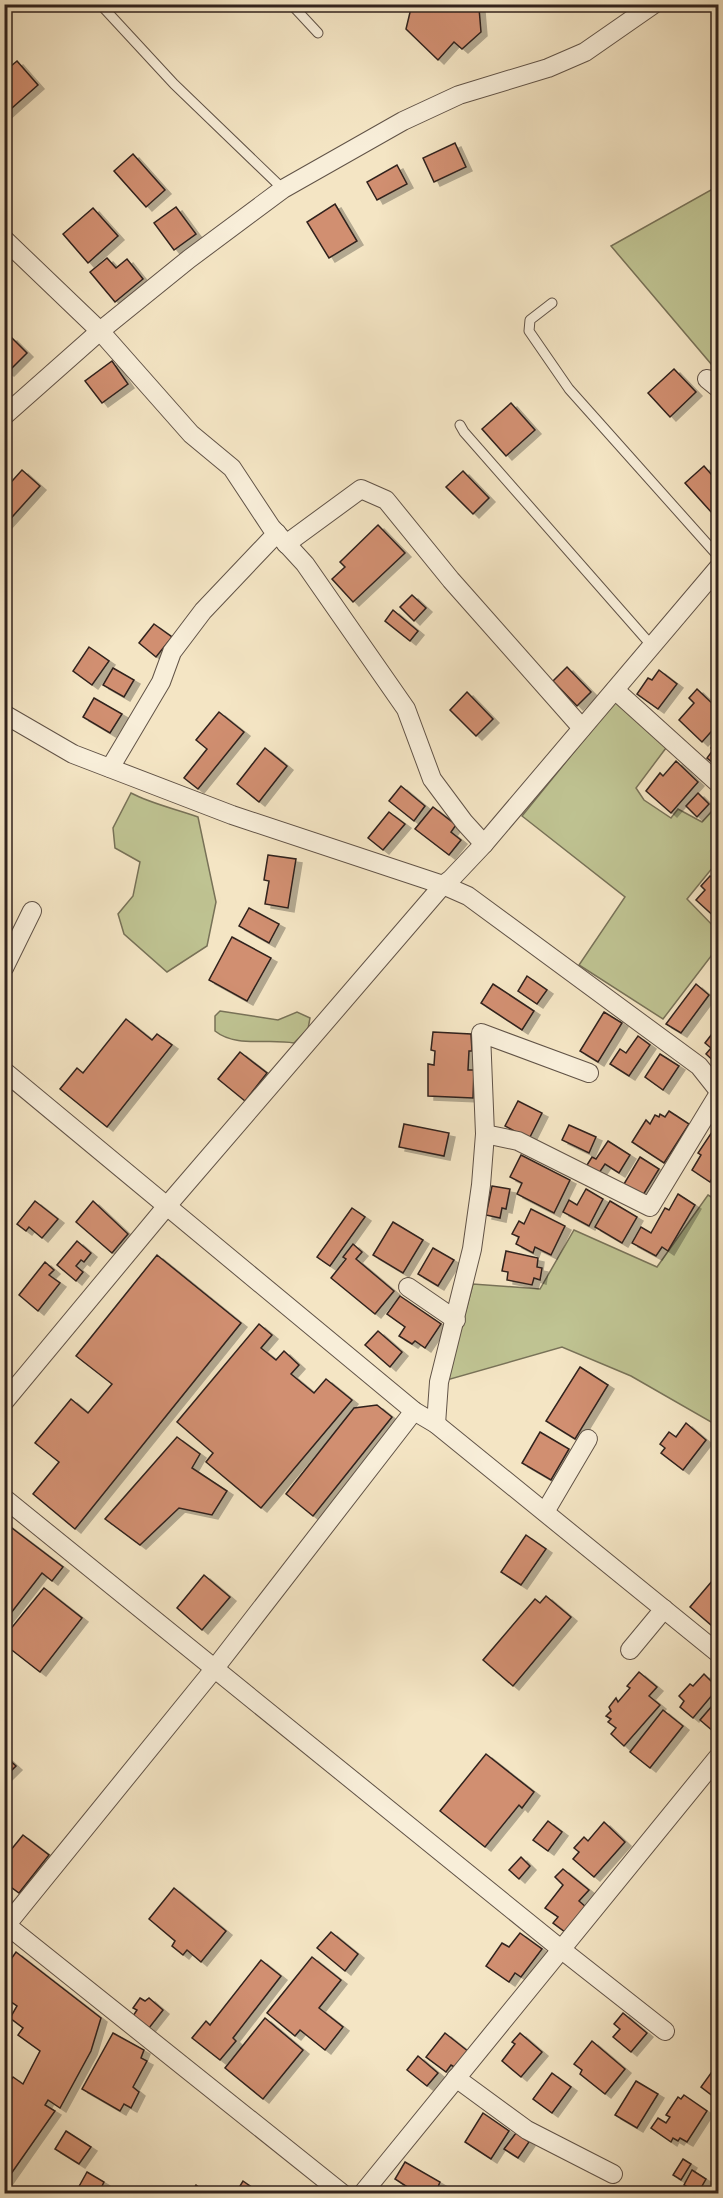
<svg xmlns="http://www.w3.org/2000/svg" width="723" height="2198" font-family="'IM FELL French Canon',serif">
<defs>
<filter id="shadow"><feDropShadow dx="6" dy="4" stdDeviation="0" flood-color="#0004"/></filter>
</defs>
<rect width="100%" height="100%" fill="#f4e5c4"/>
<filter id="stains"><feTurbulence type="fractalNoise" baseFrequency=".00333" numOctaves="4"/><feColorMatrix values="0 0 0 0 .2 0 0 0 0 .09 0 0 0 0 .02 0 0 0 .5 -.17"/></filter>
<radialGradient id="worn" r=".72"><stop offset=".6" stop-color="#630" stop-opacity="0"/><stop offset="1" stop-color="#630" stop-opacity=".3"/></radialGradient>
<g fill="#bfc392" stroke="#787258" stroke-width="1.5">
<polygon points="718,186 718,358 712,365 611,246"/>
<polygon points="617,699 666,748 636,788 644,800 671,818 678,809 702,822 712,811 717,818 718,824 718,861 687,899 718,931 718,947 663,1019 579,965 625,897 522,816"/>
<path d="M 131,793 C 152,804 176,809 198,817 L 216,902 L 207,946 L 167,972 L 124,934 L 118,914 L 133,896 L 140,862 L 115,848 L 113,828 Z"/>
<path d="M 220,1011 L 278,1020 L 297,1012 L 310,1018 L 308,1029 L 294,1043 C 269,1038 236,1048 215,1031 L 215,1016 Z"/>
<polygon points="708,1195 718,1201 718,1426 631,1376 562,1347 447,1380 473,1284 540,1289 574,1230 657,1267"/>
</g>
<g fill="#d18f71" stroke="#30221d" stroke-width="1.5" filter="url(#shadow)">
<polygon points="412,4 472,4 479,8 481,32 462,49 454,42 438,60 406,29"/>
<polygon points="17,61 38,85 4,115 4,72"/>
<polygon points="455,143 466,167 434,182 423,158"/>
<polygon points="133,154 165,190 146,207 114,171"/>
<polygon points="397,165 407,184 377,200 367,182"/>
<polygon points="335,204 357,241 329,258 307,222"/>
<polygon points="176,207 196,234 174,250 154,223"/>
<polygon points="93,208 118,236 88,263 63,234"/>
<polygon points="107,258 116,268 127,259 143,279 115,302 90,272"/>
<polygon points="11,337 27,353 8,372 4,369 4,343"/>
<polygon points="112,361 128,384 102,403 85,381"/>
<polygon points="674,369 696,392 670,417 648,393"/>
<polygon points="511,403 535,430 506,456 482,429"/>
<polygon points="704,466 718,482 718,508 712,513 685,483"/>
<polygon points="22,470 40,486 4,526 4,490"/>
<polygon points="463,471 489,498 473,514 446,487"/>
<polygon points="378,525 405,553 353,602 332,579 345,567 340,562"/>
<polygon points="412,595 426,608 414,621 400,607"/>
<polygon points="393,610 418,631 410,641 385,621"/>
<polygon points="154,624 172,637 156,657 139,643"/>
<polygon points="89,647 109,661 92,685 73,671"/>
<polygon points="567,667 591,692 577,706 553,681"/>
<polygon points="113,668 134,680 124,697 103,685"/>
<polygon points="659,670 677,684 658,709 637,694 648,678 652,680"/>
<polygon points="697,689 718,709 718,724 702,742 679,720 694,703 689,698"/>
<polygon points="467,692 493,719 476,736 450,710"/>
<polygon points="94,698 122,714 110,733 83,717"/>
<polygon points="219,712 244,732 198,789 184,778 207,749 196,740"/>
<polygon points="718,739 718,767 707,758 713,750 711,748"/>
<polygon points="265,748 287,766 259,802 237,784"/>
<polygon points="676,761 698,782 671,813 646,791 660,773 663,776"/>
<polygon points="401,786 425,806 414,821 389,801"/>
<polygon points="698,793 709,804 697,817 686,806"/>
<polygon points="433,807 456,825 451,832 461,840 449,855 415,829"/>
<polygon points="389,812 405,824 383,850 368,838"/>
<polygon points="268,855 296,859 288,908 265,904 269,881 264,880"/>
<polygon points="718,874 718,920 696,900 705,890 701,886 710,876 714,879"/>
<polygon points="249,908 279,924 269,943 239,926"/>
<polygon points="232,937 271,958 247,1001 209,980"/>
<polygon points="527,976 547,990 537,1004 518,991"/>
<polygon points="493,984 534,1011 522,1030 481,1003"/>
<polygon points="696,984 709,995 681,1033 666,1024"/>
<polygon points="604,1012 622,1023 598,1062 580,1051"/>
<polygon points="126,1019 152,1040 157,1034 172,1045 107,1127 60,1089 77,1068 83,1073"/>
<polygon points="433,1032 471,1034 472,1051 469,1051 468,1070 474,1070 473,1098 428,1096 428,1064 434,1065 435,1051 431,1050"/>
<polygon points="718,1033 718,1065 706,1054 711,1048 705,1043 712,1034 715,1037"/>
<polygon points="638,1036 650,1045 629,1076 610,1064 620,1049 626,1053"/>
<polygon points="240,1052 267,1073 245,1101 218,1079"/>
<polygon points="660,1054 679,1066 663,1090 645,1077"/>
<polygon points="518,1101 542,1113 529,1139 505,1126"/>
<polygon points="669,1111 689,1124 664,1163 632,1142 646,1120 650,1124 655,1115 659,1117 660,1114 665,1117"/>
<polygon points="404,1124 449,1133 444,1156 399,1147"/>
<polygon points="569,1125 596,1137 589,1153 562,1140"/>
<polygon points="712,1132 718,1136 718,1169 710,1182 692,1170 701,1155 698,1153"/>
<polygon points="608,1141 630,1155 619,1173 605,1164 599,1173 587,1165 592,1157 596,1159"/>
<polygon points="521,1155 570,1180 554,1213 517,1194 522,1183 510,1177"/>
<polygon points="640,1157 659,1169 643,1195 624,1184"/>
<polygon points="492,1186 510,1189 506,1209 502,1208 500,1218 486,1215"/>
<polygon points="586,1189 603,1199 589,1226 563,1212 569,1200 577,1205"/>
<polygon points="678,1194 695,1205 668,1251 662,1247 656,1256 632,1243 641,1227 651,1233 665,1208 669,1210"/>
<polygon points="35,1201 58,1219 42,1238 29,1227 26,1231 17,1224"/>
<polygon points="93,1201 128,1234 112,1253 76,1222"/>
<polygon points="610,1201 637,1217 622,1243 595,1227"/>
<polygon points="352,1208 365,1217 330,1266 317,1257"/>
<polygon points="531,1209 565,1226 551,1255 535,1247 533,1253 516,1244 519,1237 512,1234 519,1221 524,1224"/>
<polygon points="393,1222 423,1240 403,1273 373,1255"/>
<polygon points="77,1241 91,1253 84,1262 81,1260 76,1266 83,1272 76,1281 57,1265"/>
<polygon points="353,1244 362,1252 356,1259 394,1291 375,1314 331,1278 346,1259 343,1257"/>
<polygon points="433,1248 454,1260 438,1286 418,1274"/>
<polygon points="506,1251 538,1258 537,1267 542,1268 540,1280 534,1278 532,1285 507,1280 508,1272 502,1271"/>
<polygon points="157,1255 241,1323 75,1529 33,1494 59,1462 35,1443 71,1399 88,1413 112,1384 76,1356"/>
<polygon points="45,1262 54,1270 49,1275 60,1283 38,1311 19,1295"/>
<polygon points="400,1296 441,1324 425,1348 415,1341 412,1344 399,1336 405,1327 387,1314"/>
<polygon points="259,1324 272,1335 261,1348 276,1360 284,1351 299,1365 291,1374 314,1393 326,1379 352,1400 261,1508 206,1462 213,1453 177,1422"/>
<polygon points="378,1331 402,1352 390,1367 365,1345"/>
<polygon points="580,1367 608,1385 575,1439 546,1421"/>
<polygon points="377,1405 392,1417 313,1516 286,1494 354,1408"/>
<polygon points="686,1423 706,1440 683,1470 661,1453 665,1448 660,1444 669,1432 676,1437"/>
<polygon points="540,1432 569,1449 551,1480 522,1463"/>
<polygon points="177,1437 200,1454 192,1468 227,1491 212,1515 179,1508 140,1545 105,1519"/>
<polygon points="4,1522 63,1567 52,1581 42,1573 4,1622"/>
<polygon points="526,1535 546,1549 521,1585 501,1572"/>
<polygon points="718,1574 718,1631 690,1607"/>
<polygon points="204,1575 230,1597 202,1630 177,1608"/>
<polygon points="44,1588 82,1618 40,1672 4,1644 4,1637"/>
<polygon points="546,1596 571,1617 513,1686 483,1660 535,1599 540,1603"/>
<polygon points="639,1672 657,1687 649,1696 660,1705 624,1746 611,1734 616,1728 608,1722 611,1719 606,1716 611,1711 609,1707 616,1698 618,1702 630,1688 627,1686"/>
<polygon points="704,1674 718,1688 693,1718 680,1707 684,1701 679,1696 690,1684 693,1686"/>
<polygon points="718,1699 718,1727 714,1732 700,1720"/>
<polygon points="663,1710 683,1726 650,1768 630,1752"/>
<polygon points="486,1754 534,1792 522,1808 519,1805 485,1847 440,1811"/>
<polygon points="4,1755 16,1766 4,1778"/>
<polygon points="548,1821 562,1832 548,1851 533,1840"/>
<polygon points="604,1822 625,1842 594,1877 573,1859 579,1852 574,1848 584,1837 588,1841"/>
<polygon points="23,1835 49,1855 19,1893 4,1882 4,1848 10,1851"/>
<polygon points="521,1857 530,1866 519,1879 509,1870"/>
<polygon points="563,1869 589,1890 579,1901 586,1907 565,1932 553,1923 558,1917 545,1908 563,1885 555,1877"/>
<polygon points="174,1888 226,1931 201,1962 187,1950 183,1955 172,1946 175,1941 149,1919"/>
<polygon points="331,1932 358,1954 345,1971 317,1948"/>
<polygon points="520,1933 542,1949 521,1977 515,1973 509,1982 486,1966 502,1943 509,1947"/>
<polygon points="16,1952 101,2018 91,2051 60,2108 48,2100 45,2105 55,2111 6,2181 4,2180 4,2090 13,2077 23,2084 40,2051 18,2035 23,2028 10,2018 17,2006 4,1997 4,1969"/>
<polygon points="312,1957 341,1980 319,2008 343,2027 325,2050 300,2030 295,2036 267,2013"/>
<polygon points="261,1960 281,1976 233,2038 236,2041 220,2060 192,2038 206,2021 210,2025"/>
<polygon points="140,1998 145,2001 149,1998 163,2010 149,2028 133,2016 137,2010 133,2008"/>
<polygon points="623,2013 647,2033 631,2052 613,2037 620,2029 614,2024"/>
<polygon points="265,2018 303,2050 263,2099 225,2068"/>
<polygon points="113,2033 144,2050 141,2058 147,2061 133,2087 139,2092 131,2108 124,2104 120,2111 82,2089"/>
<polygon points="445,2033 469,2052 456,2068 451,2065 446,2072 426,2057"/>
<polygon points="520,2033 542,2052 521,2077 502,2061 515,2044 512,2042"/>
<polygon points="592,2041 625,2069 605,2094 580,2074 582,2070 574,2064"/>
<polygon points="418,2056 438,2073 427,2086 407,2070"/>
<polygon points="552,2073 571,2087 552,2113 533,2099"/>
<polygon points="711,2073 718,2079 718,2092 714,2097 701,2087"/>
<polygon points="636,2081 658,2094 637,2128 615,2115"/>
<polygon points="684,2095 707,2111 687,2142 680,2138 678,2141 673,2138 671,2142 651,2128 658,2118 666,2123 670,2117 666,2115 678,2097 681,2099"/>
<polygon points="483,2113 509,2131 491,2159 465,2142"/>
<polygon points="66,2131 91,2147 79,2164 55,2149"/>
<polygon points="516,2133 529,2142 518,2158 504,2149"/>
<polygon points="683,2159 691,2164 681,2180 673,2175"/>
<polygon points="405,2162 440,2182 435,2194 418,2194 395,2179"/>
<polygon points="692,2170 706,2179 698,2193 684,2185"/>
<polygon points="87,2172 104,2182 98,2194 70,2194 73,2188 77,2190"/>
<polygon points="243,2181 257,2191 255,2194 235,2194"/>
<polygon points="196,2185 208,2194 190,2194"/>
</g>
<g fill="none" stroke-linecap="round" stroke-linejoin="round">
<defs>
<g id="lane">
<polyline points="100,4 174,84 283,189"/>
<polyline points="291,4 318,33"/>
<polyline points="552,303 530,320 529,331 569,389 718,556"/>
<polyline points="460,425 464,432 652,646"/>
</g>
<g id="street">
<polyline points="4,239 100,331 191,434 232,468 271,527 305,564 406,709 432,779 464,822 484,844"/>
<polyline points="707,379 718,388"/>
<polyline points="4,416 100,331 189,259 283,189 403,121 459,95 548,68 585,52 654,4"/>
<polyline points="286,544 361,489 386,500 451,580 582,728"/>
<polyline points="615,690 718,783"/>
<polyline points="4,714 73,754 232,815 443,885 468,896 699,1066 718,1090"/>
<polyline points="110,768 161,682 172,652 203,611 277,533"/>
<polyline points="4,968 32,911"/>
<polyline points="4,1071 414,1411 436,1424 718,1653"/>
<polyline points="485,1134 518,1141 650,1207 718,1095"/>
<polyline points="408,1287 456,1320"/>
<polyline points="4,1402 166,1207 443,885 451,879 484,844 718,568"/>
<polyline points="436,1424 439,1382 472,1249 481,1185 485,1134 481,1033 589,1073"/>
<polyline points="4,1498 562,1950 665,2031"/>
<polyline points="545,1512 588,1439"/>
<polyline points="630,1650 664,1609"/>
<polyline points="4,1923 343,2194"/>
<polyline points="4,1928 215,1668 414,1411"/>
<polyline points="456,2078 527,2130 613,2174"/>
<polyline points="362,2194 718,1757"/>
</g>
</defs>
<use href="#lane" stroke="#615347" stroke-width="11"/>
<use href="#street" stroke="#615347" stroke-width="20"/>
<use href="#lane" stroke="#f8eed9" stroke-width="9"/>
<use href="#street" stroke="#f8eed9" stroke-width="18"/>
</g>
<rect width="723" height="2198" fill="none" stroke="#f4e5c4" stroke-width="24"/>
<rect x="6" y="6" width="711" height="2186" fill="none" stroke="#30221d" stroke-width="3"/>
<rect x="12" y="12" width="699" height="2174" fill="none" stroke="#30221d" stroke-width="1.5"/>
<rect width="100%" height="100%" filter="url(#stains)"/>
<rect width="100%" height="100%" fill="url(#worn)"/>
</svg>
